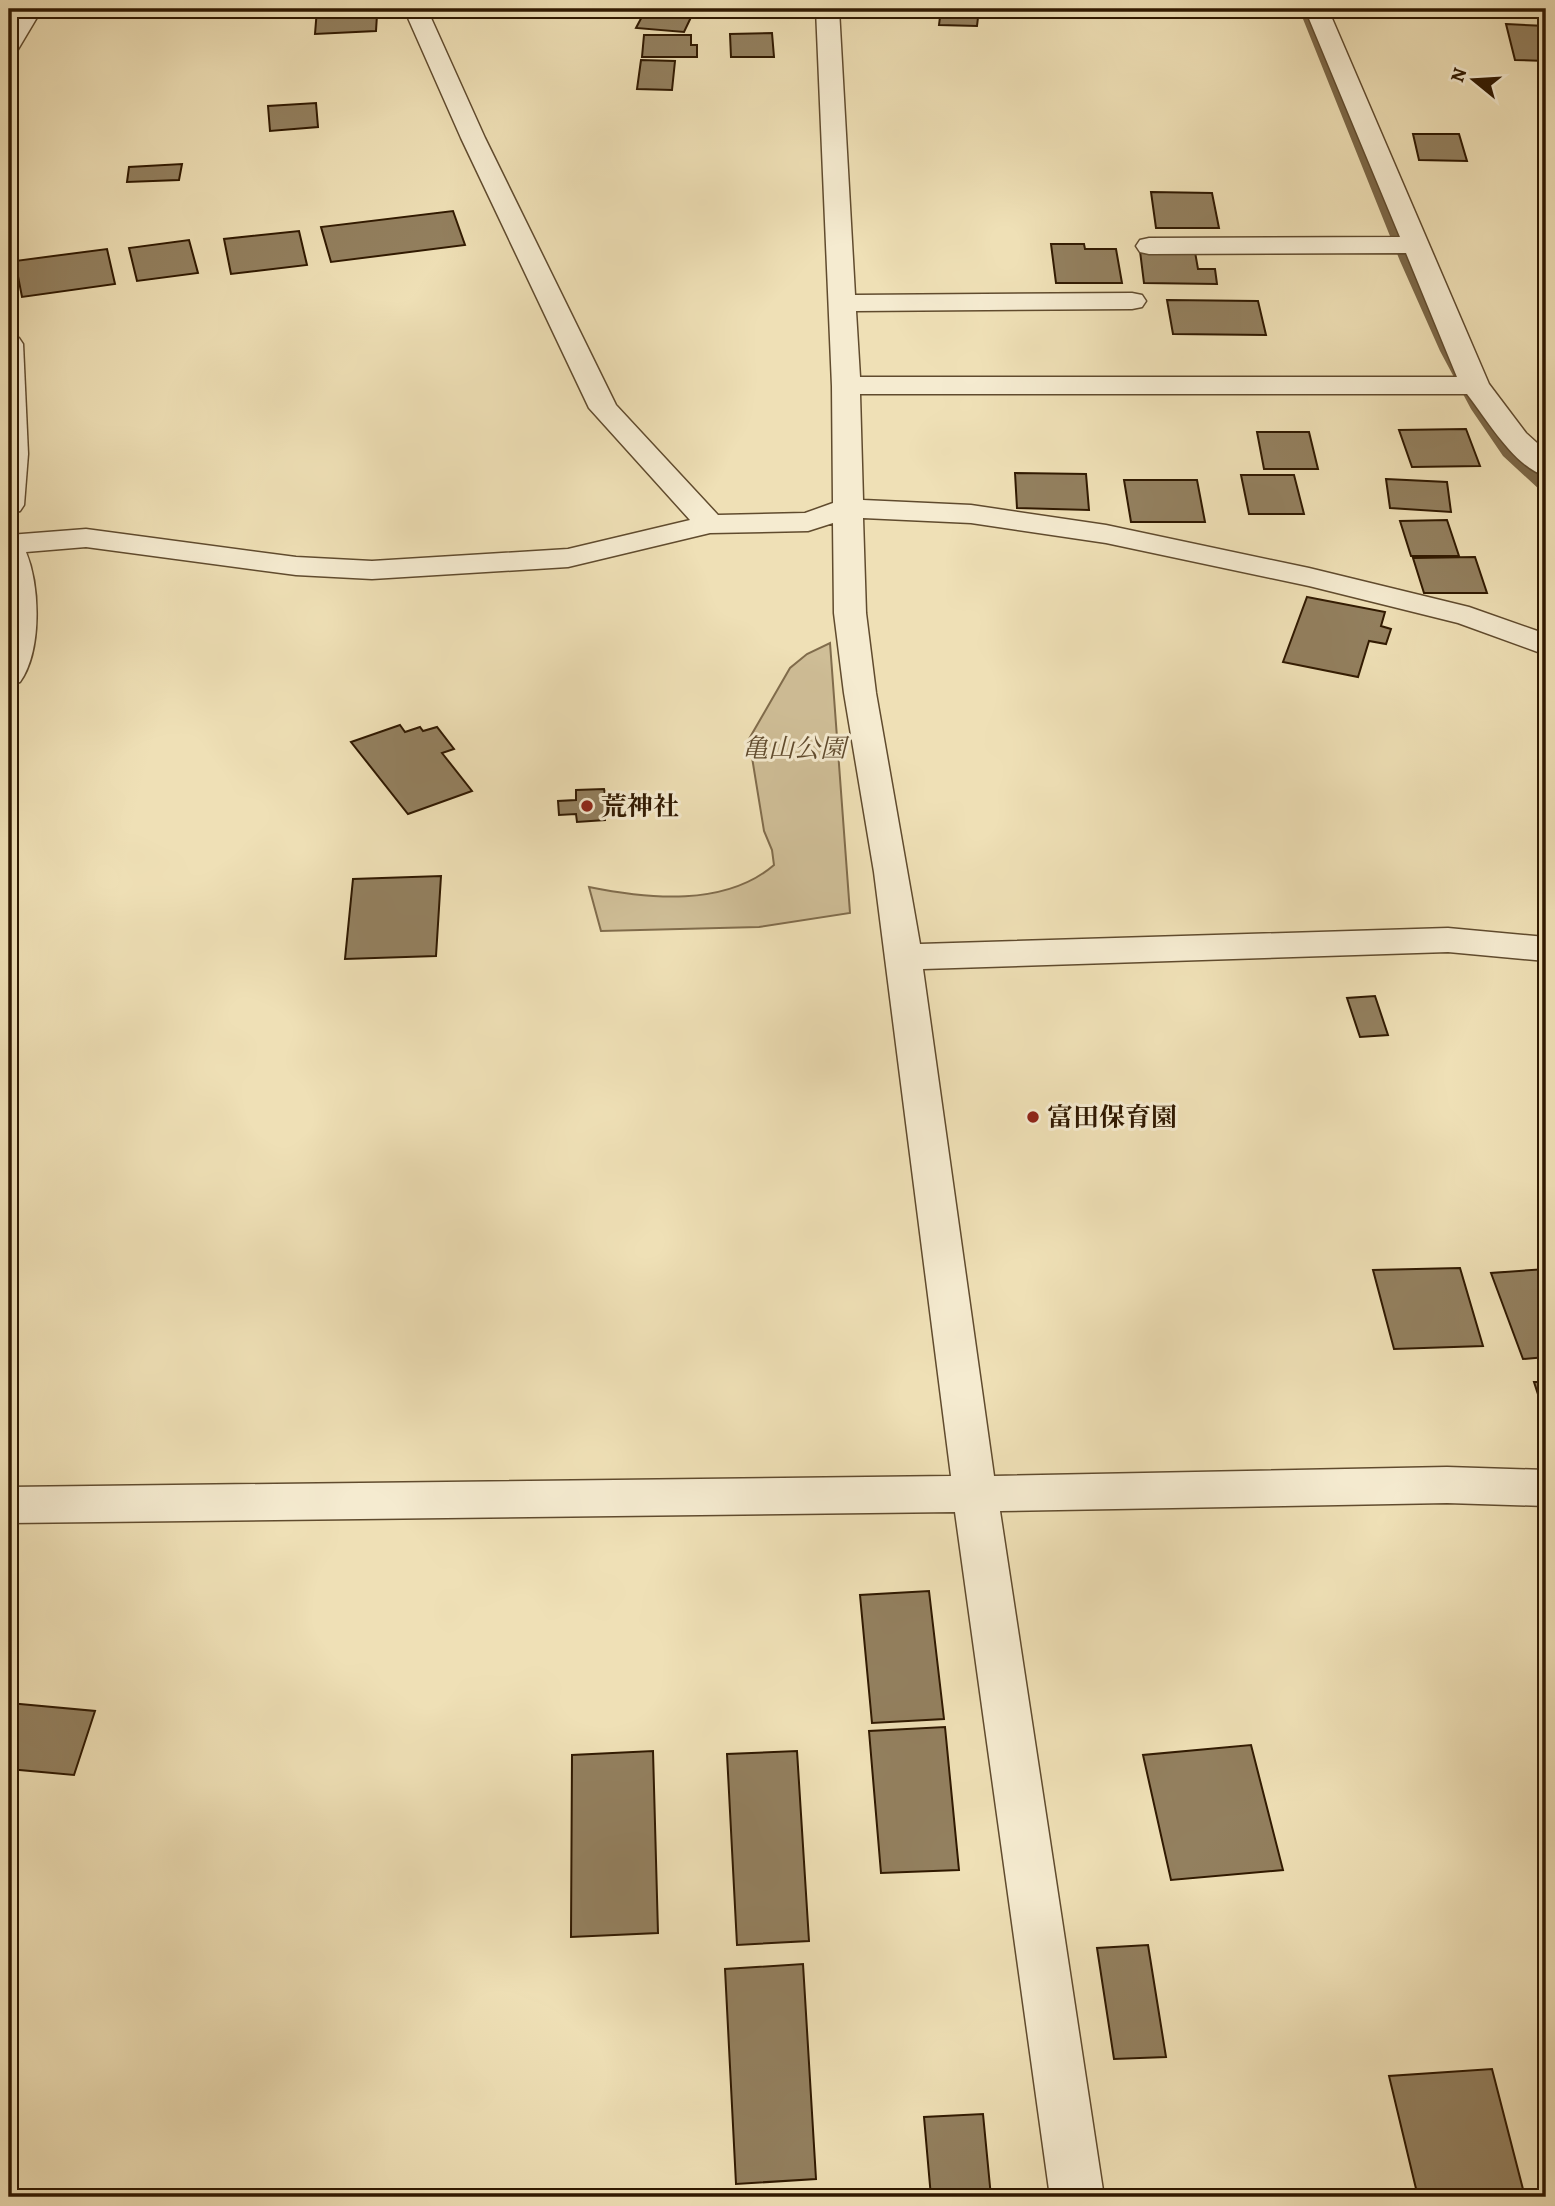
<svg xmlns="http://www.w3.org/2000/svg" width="1555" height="2206" font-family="Alegreya,'Noto Serif JP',serif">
<rect width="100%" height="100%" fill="#efe0b6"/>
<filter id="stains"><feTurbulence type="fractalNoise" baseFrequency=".00286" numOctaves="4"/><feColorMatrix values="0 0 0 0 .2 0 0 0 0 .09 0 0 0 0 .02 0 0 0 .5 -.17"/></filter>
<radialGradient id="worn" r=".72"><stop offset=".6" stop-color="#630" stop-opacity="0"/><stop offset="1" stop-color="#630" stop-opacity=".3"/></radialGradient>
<path fill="#cfbe97" stroke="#806c4c" stroke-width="2" d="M 830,643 L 850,913 L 759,927 L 601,931 L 589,887 C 648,899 725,907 774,865 L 772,850 L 764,831 L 749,739 L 790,668 L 807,654 Z"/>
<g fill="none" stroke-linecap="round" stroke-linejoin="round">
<polygon fill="#7c6848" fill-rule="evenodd" points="1299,9 1309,9 1412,261 1452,351 1485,409 1513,450 1546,481 1546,492 1541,491 1503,456 1471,409 1440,351 1400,261"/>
</g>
<g fill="#93805f" stroke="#301901" stroke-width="2">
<polygon points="317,9 388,9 388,15 377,15 376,31 315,34"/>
<polygon points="646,9 693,13 684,32 636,28"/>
<polygon points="941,9 979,9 977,26 939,25"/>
<polygon points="1506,24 1546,26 1546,61 1515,60"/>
<polygon points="772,33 774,57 731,57 730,34"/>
<polygon points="644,35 691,35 691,45 697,45 697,57 642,57"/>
<polygon points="641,60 675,61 672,90 637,89"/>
<polygon points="316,103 318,127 270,131 268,106"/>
<polygon points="1413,134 1459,134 1467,161 1419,160"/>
<polygon points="182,164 179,180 127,182 129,167"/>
<polygon points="1151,192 1212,193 1219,228 1156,228"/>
<polygon points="453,211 465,245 331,262 321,227"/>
<polygon points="299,231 307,265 231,274 224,239"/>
<polygon points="189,240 198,273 137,281 129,248"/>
<polygon points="1051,244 1084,244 1085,249 1116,249 1122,283 1056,283"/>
<polygon points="107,249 115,284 22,297 15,261"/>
<polygon points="1140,251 1195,252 1198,269 1215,269 1217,284 1144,283"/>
<polygon points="1167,300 1258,301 1266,335 1173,334"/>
<polygon points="1466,429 1480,466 1412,467 1399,430"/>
<polygon points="1257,432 1309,432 1318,469 1264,469"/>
<polygon points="1015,473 1086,474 1089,510 1017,508"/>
<polygon points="1241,475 1294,475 1304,514 1249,514"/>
<polygon points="1386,479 1447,482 1451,512 1390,508"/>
<polygon points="1124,480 1197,480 1205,522 1131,522"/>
<polygon points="1447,520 1459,556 1411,556 1400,521"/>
<polygon points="1475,557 1487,593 1424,593 1413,558"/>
<polygon points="1307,597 1385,612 1381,626 1391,629 1386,644 1369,641 1358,677 1283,662"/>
<polygon points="400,725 405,732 420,727 423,731 437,727 454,749 442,753 472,791 408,814 351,742"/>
<polygon points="604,789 605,794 615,793 616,812 605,812 605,820 577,822 576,814 559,815 558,801 576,800 576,790"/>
<polygon points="441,876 436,956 345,959 353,879"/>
<polygon points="1375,996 1388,1035 1360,1037 1347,998"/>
<polygon points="1460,1268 1483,1346 1394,1349 1373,1270"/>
<polygon points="1546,1269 1546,1357 1523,1359 1491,1273"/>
<polygon points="1534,1382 1546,1382 1546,1419"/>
<polygon points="929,1591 944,1719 872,1723 860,1595"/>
<polygon points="9,1703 95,1711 74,1775 9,1769"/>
<polygon points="945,1727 959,1870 881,1873 869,1731"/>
<polygon points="1251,1745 1283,1870 1171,1880 1143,1755"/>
<polygon points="653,1751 658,1933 571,1937 572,1755"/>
<polygon points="797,1751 809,1941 737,1945 727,1754"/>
<polygon points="1148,1945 1166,2057 1114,2059 1097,1948"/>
<polygon points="803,1964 816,2179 736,2184 725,1969"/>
<polygon points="1492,2069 1525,2197 1418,2197 1389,2076"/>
<polygon points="983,2114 991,2197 931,2197 924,2117"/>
</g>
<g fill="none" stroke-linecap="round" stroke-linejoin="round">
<defs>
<g id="minor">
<polygon points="19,9 42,9 17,51 9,53 9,26"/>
<path d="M 404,9 L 427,9 L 485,138 L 616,405 L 718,515 L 805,513 L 833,503 L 832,386 L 816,9 L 839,9 L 855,295 L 1132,293 L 1142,295 L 1146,301 L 1142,307 L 1132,309 L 856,311 L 860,377 L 1457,377 L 1406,253 L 1149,254 L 1140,252 L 1136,246 L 1140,240 L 1149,238 L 1400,237 L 1305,9 L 1328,9 L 1489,384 L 1526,433 L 1546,451 L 1546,476 C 1515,468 1486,418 1467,394 L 860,394 L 863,500 L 971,505 L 1106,525 L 1309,568 L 1469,607 L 1546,634 L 1546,655 L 1458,623 L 1309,586 L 1106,543 L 971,523 L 863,518 L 866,613 L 876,693 L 920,944 L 1448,928 L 1546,937 L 1546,961 L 1448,952 L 923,969 L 994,1476 L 1447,1467 L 1546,1470 L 1546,1506 L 1447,1503 L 1000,1511 L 1104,2197 L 1050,2197 L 955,1512 L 9,1523 L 9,1487 L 951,1476 L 874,872 L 844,693 L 834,613 L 833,523 L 808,531 L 710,533 L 568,567 L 372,579 L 296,575 L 86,547 L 26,552 C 40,586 42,651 20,682 L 9,685 L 9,535 L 86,529 L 296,557 L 372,561 L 568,549 L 690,520 L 589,408 L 461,138 Z"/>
<polygon points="9,336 19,338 23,344 28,454 24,505 20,511 9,514"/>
</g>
</defs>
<use href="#minor" stroke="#604b2e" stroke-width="3"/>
<use href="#minor" fill="#f5ebd0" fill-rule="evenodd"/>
</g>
<g fill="#8f2418" stroke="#f5ebd0" stroke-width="2.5">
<circle cx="587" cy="806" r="7"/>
<circle cx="1033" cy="1117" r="7"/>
</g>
<g text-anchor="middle" stroke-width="6" stroke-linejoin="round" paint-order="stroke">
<g font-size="26" font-style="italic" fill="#604b2e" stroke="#f5ebd0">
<text x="794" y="757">亀山公園</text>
</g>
<g font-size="26" font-weight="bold" fill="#301901" stroke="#f5ebd0" text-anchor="start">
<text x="601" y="815">荒神社</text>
<text x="1047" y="1126">富田保育園</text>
</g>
</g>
<rect width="1555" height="2206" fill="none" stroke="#efe0b6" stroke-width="35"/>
<rect x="10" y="10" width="1534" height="2185" fill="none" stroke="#301901" stroke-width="3.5"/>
<rect x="18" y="18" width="1520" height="2171" fill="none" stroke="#301901" stroke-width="2"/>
<g transform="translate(1474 80) rotate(288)" stroke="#f5ebd0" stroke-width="5" paint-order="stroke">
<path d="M0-5L12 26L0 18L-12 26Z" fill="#301901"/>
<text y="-10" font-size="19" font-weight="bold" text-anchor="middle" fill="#301901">N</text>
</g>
<rect width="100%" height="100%" filter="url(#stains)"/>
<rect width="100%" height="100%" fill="url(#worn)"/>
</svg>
